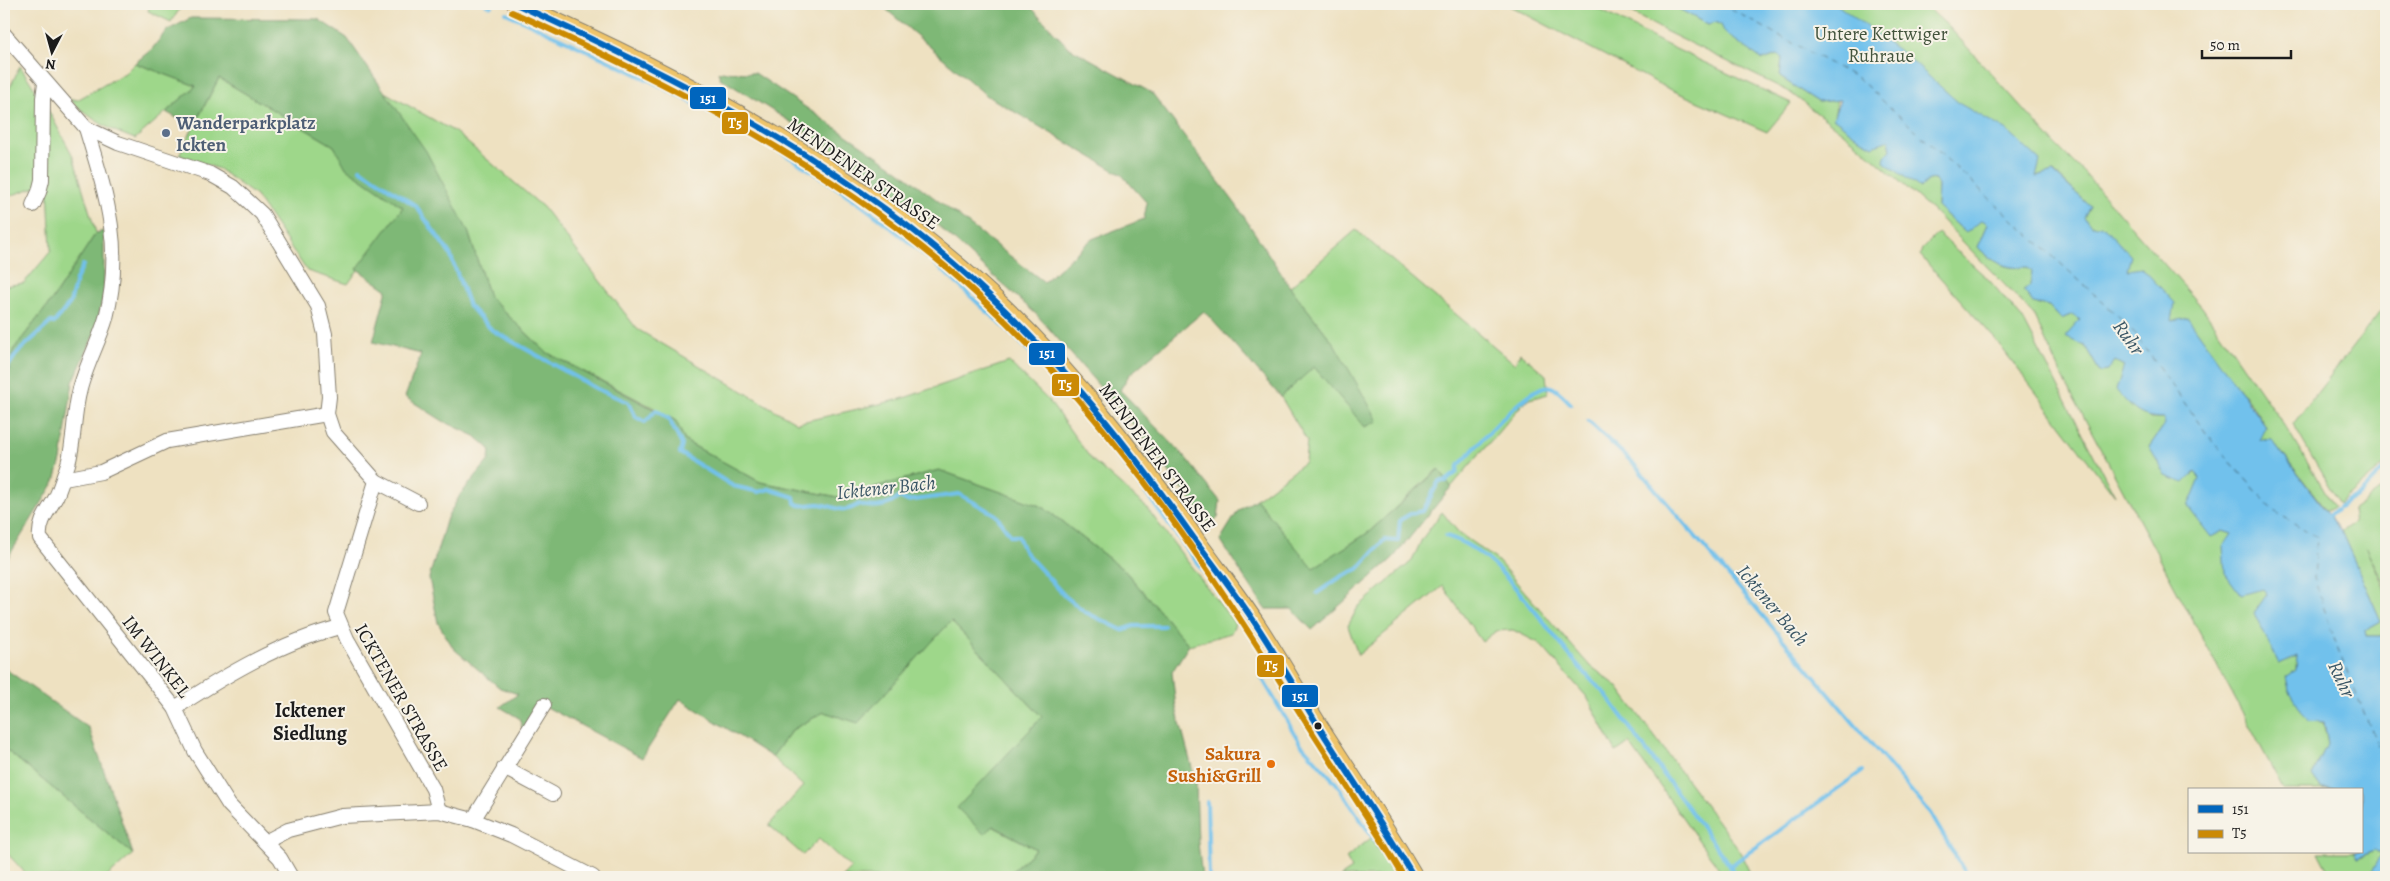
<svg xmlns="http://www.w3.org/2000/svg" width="2390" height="881" font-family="Alegreya,serif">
<rect width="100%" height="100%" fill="#f7f3e8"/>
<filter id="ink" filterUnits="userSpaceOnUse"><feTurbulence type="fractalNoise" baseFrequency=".02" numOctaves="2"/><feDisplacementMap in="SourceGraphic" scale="10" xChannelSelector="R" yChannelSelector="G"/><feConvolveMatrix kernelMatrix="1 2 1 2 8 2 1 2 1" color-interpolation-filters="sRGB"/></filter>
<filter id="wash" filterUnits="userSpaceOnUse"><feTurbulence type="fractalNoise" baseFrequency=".0096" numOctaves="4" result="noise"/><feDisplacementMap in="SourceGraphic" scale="20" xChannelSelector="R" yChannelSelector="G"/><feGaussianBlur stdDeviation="1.12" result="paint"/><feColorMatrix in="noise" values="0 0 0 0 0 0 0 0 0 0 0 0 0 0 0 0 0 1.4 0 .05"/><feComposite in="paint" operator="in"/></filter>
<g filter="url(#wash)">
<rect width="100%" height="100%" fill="#eee1c1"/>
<g fill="#9ed78a" stroke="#5d7a53">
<polygon points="150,4 183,4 171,22 148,11"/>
<polygon points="1506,4 1589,4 1665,44 1791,103 1767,132 1665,87"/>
<path d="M 1615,4 L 1670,4 L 1708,25 L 1715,22 L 1721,25 L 1763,60 L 1777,55 L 1782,58 L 1780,77 L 1818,102 L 1837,100 L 1834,118 L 1862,140 L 1889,140 L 1891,150 L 1885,156 L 1929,180 L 1935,179 L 1938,185 L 1937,206 L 1965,232 L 1982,219 L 1988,224 L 1978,247 C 1991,262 2006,270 2026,267 L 2033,272 L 2030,286 L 2033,303 L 2049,306 L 2061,319 L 2073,314 L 2080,320 L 2085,346 L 2100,372 L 2115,361 L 2124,366 L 2150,418 L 2163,418 L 2165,424 L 2149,447 L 2195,472 L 2200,478 L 2223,531 L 2232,534 L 2267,594 L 2279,664 L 2297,655 L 2296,670 L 2308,720 L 2323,722 L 2328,744 L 2312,775 L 2322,789 L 2339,790 L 2284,790 L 2065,382 L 2033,314 L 1932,210 L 1855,142 L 1788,91 L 1667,32 Z"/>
<polygon points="1754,4 1924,4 1949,27 2055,144 2084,173 2202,307 2292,437 2334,507 2327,511 2272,440 2260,440 2266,427 2252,405 2220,365 2172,322 2127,270 2103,226 2092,226 2084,217 2090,206 2054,172 2035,177"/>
<path d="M 135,63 L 196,86 L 135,139 C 105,128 92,120 68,98 L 77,100 L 125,73 Z"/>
<polygon points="20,66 47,108 73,156 96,233 52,300 13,350 4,395 4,286 24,283 51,251 48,187 35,187 4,198 4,100"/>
<polygon points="219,78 334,146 347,168 403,207 348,284 307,271 256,196 219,169 179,155"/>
<polygon points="381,90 455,132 543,207 637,329 797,423 901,399 1009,362 1049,401 1091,459 1146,507 1235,624 1231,633 1189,645 1125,571 1043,507 939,470 838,497 760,482 685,441 676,421 656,409 546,352 489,297 468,231"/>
<polygon points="1356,230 1515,364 1520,353 1546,375 1548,394 1526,400 1451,487 1438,469 1369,532 1313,569 1256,499 1305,462 1307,441 1281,397 1314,366 1365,427 1335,345 1290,287"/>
<polygon points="1938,233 1989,280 2024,321 2115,496 1995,339 1920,255 1922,249"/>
<polygon points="2386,304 2386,463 2339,504 2293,424"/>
<polygon points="2386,486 2386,587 2366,548 2386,591 2386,636 2366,636 2365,630 2381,621 2341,531 2354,523 2352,511"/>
<polygon points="1442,512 1459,533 1497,560 1588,664 1617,686 1739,850 1752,877 1725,877 1629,743 1616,752 1587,697 1539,643 1513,630 1496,631 1482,642 1443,586 1358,655 1348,626 1358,607 1412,561 1422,539"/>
<polygon points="951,621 1042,717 958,808 984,834 992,826 1036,849 1006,877 842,877 851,868 819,839 803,855 769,825 803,786 772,757 792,730 824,712 858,722"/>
<polygon points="4,748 133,854 107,877 29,877 4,850"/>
<polygon points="1371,838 1395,877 1340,877 1352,869 1346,858"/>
<polygon points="2374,851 2383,853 2369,877 2331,877 2318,852 2355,852 2359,858"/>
</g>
<g fill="#7eb876" stroke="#4d6a49">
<polygon points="880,4 1028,4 1068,47 1152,93 1237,206 1290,287 1335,345 1378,421 1365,427 1314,367 1281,397 1204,311 1129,375 1120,390 1185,457 1220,501 1218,517 1210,525 1136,428 1037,315 937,225 829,146 720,78 718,72 755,73 898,170 1044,282 1092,239 1144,219 1147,203 1122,175 986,95"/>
<polygon points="191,18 318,19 347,38 426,151 468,231 489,297 546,352 676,421 685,441 760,482 838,497 939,470 1043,507 1125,571 1189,645 1172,672 1176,708 1196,783 1198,843 1202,877 1006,877 1036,849 993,826 984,834 957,808 1042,717 951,621 858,723 824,712 792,730 772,757 680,699 642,758 539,703 523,730 519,718 500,707 518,694 500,688 454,649 438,623 429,578 447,518 460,495 489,460 490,449 475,436 443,421 405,397 421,354 373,342 387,290 357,269 403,207 346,168 334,146 219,78 193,127 166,112 196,86 135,63 152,49 166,31"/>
<polygon points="104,231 104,293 95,332 73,382 61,460 55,481 4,564 4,395 13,350 52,300 96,233"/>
<polygon points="1439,469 1451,487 1393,558 1312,630 1292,609 1265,609 1220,540 1238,511 1256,499 1313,568 1369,532"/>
<polygon points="4,668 89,728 133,854 4,748"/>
</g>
<path fill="#71c1ec" stroke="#466e84" d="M 1670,4 L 1836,4 L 1905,55 L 1960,104 L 2006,130 L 2040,161 L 2036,177 L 2053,172 L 2090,206 L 2084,217 L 2092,226 L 2103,226 L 2131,256 L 2127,270 L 2142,268 L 2175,303 L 2172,321 L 2188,318 L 2266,427 L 2260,440 L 2272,440 L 2341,531 L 2381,621 L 2365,630 L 2366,636 L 2386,636 L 2386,877 L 2369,877 L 2382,853 L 2374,851 L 2358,858 L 2355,852 L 2361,852 L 2361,790 L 2322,789 L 2312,775 L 2328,744 L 2324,722 L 2308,721 L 2289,690 L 2286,677 L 2296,670 L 2297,656 L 2279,664 L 2254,613 L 2267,594 L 2263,589 L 2241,595 L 2225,573 L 2223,547 L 2232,534 L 2223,531 L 2211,537 L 2188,507 L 2200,478 L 2195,472 L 2184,483 L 2166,476 L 2149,447 L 2165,424 L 2163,418 C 2138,418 2132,408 2116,390 L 2124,366 L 2115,361 L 2108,371 L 2100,372 L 2085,346 L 2065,337 L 2080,320 L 2073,314 L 2061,319 L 2049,306 L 2033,303 L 2023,290 L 2030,286 L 2032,271 L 2026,267 C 2006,270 1991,261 1978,247 L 1988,224 L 1982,220 L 1966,233 L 1937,206 L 1938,186 L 1935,179 L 1929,180 L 1920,188 L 1884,162 L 1885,156 L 1891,150 L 1889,140 L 1873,146 L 1862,140 L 1833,118 L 1840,100 L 1818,102 L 1780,77 L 1782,58 L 1777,55 L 1763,60 L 1725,33 L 1721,25 L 1715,22 L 1708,25 Z"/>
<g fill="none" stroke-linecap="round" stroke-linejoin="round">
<g stroke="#71c1ec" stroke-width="4">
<polyline points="486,4 491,6"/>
<path d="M 506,13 C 615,63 726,114 827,181 C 883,218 934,261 982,307 C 999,322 1016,337 1031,353 C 1104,431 1164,519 1228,605"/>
<path d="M 360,169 L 416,206 L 450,254 L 469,306 L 492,330 L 597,389 L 628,402 L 636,417 L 645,422 L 656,410 L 669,419 L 682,445 L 680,453 L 733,486 L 759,492 L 769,489 L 794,497 L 795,503 C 803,508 809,504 818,504 C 835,505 842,516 859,504 C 871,509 890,507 899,497 L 907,501 L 959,494 L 996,515 L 1011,536 L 1018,536 L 1024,551 L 1065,596 L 1085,612 L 1122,630 L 1134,626 L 1164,626"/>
<polyline points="4,372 18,352 51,322 54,323 70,303 76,280 83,265"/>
<polyline points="1588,421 1633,463 1930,813 1968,877"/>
<polyline points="2339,507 2361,493 2386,467"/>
<polyline points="2328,517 2336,510"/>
<path d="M 1446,536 C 1508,553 1553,648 1604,692 L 1730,866 L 1862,771"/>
<path d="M 1317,593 L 1342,576 L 1358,569 L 1384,540 L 1398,541 L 1400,520 L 1412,513 L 1423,511 L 1439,481 L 1446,481 L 1457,472 L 1458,466 C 1473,451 1531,380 1551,387 C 1558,389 1566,399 1571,404"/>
<polyline points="1262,678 1300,743 1336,783 1399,877"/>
<polyline points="1207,802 1209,876"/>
<polyline points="1730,866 1736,877"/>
</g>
<polyline stroke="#3a5665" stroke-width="1" stroke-dasharray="6 5" stroke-linecap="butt" points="1721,4 1859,79 2129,326 2212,441 2274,511 2317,537 2314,578 2338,650 2386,765"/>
</g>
</g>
<g filter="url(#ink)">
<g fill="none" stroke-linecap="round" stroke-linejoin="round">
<defs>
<g id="minor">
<polyline points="4,34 86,128 118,143 210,174 233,187 262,214 318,306 325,334 329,397 327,414 333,432 376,481 336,613 347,639 433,789 439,811"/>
<path d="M 86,128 C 106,194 124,247 106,318 C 99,342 86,365 80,389 C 73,414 75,440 68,464 C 64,475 61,486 56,497 C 49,510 38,522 40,538 L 175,708 L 195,751 L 229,805 L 280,858 L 291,877"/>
<polyline points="33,205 39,192 42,180 43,98 45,83"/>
<polyline points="64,479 101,472 167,441 327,414"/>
<polyline points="376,481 418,503"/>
<path d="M 175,708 C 226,675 281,642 340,627"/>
<polyline points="504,768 553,794"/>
<polyline points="473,820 544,705"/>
<polyline points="265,842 288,830 342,816 439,811 473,820 511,835 593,877"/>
</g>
<path id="major" d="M 516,4 C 691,81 867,176 1005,309 C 1078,380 1139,460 1197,542 C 1217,570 1238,597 1257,626 C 1278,658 1297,692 1318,725 C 1350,775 1384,825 1414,877"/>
</defs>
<use href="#minor" stroke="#857e6e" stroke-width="16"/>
<use href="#major" stroke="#857e6e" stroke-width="20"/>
<use href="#minor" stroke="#fff" stroke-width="14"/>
<use href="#major" stroke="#efc469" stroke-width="18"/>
<defs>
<path id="bus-1" d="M 516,4 C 670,74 823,151 952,262 C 1046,342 1122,437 1193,537 C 1215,567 1237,595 1257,626 C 1277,656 1295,688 1314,719 C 1347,772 1382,823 1414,877"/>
<path id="bus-2" d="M 512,12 C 665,81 816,158 946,267 C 1094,392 1203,558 1305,721 C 1338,773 1373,824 1404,877"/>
</defs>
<use href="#bus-1" stroke="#f7f3e8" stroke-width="10"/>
<use href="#bus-2" stroke="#f7f3e8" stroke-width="10"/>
<use href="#bus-1" stroke="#0065bd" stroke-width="6"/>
<use href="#bus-2" stroke="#cb8a06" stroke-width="6"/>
</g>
</g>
<circle fill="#5c6f8a" stroke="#f7f3e8" stroke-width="2" cx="166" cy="133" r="5"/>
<circle fill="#1c1c1c" stroke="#f7f3e8" stroke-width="2" cx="1318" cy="726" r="4.5"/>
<circle fill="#e8710a" stroke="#f7f3e8" stroke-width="2" cx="1271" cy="764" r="5"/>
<g text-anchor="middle" stroke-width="4" stroke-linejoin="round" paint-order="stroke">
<g font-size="19" fill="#43543d" stroke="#f7f3e8">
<text x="1881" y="40">Untere Kettwiger<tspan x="1881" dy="22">Ruhraue</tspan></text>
</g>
<g font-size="19" font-weight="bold" fill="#4e5e75" stroke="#f7f3e8" text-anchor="start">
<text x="176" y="129">Wanderparkplatz<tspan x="176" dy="22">Ickten</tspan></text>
</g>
<g font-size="19" fill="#1c1c1c" stroke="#f7f3e8">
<text transform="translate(864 173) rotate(35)" y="7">MENDENER STRASSE</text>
<text transform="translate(1158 457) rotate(53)" y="7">MENDENER STRASSE</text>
<text transform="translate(157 656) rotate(52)" y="7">IM WINKEL</text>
<text transform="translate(402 697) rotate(60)" y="7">ICKTENER STRASSE</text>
</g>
<g font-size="19" font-weight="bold" fill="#c56008" stroke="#f7f3e8" text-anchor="end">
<text x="1261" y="760">Sakura<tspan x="1261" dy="22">Sushi&amp;Grill</tspan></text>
</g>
<g font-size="20" font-style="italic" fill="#3a5665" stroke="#f7f3e8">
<text transform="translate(2129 337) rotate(54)" y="7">Ruhr</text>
<text transform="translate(886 487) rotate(-6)" y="7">Icktener Bach</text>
<text transform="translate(1773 605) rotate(50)" y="7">Icktener Bach</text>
<text transform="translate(2342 679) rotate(65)" y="7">Ruhr</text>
</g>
<g font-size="20" font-weight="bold" fill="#1c1c1c" stroke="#f7f3e8">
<text x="310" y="717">Icktener<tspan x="310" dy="23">Siedlung</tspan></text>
</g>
</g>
<g stroke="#f7f3e8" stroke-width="2">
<rect x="689" y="86" width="38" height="24" rx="5" fill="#0065bd"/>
<rect x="721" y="111" width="28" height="24" rx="5" fill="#cb8a06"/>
<rect x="1028" y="342" width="38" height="24" rx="5" fill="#0065bd"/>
<rect x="1051" y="373" width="29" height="24" rx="5" fill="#cb8a06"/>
<rect x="1256" y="654" width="29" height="24" rx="5" fill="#cb8a06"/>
<rect x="1281" y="684" width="38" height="24" rx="5" fill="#0065bd"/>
</g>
<g font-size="14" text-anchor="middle" font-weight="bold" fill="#fff">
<text x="708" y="103">151</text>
<text x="735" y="128">T5</text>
<text x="1047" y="358">151</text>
<text x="1065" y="390">T5</text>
<text x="1271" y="671">T5</text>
<text x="1300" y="701">151</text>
</g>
<rect width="2390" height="881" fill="none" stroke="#f7f3e8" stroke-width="20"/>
<rect x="2188" y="788" width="175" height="65" fill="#f7f3e8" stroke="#9f9d96"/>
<rect x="2198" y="805" width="25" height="8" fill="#0065bd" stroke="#9f9d96"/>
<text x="2232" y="814" font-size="15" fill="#1c1c1c">151</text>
<rect x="2198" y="830" width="25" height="8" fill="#cb8a06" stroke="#9f9d96"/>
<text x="2232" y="838" font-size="15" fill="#1c1c1c">T5</text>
<g transform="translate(52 52) rotate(186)" stroke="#f7f3e8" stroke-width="4" paint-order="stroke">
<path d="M0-4L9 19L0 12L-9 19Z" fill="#1c1c1c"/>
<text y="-8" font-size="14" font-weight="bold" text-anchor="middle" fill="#1c1c1c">N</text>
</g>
<path d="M2202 50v8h89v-8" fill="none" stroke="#1c1c1c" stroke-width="2.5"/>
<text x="2210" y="50" font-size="15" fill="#1c1c1c" stroke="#f7f3e8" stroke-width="4" paint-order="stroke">50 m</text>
</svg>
